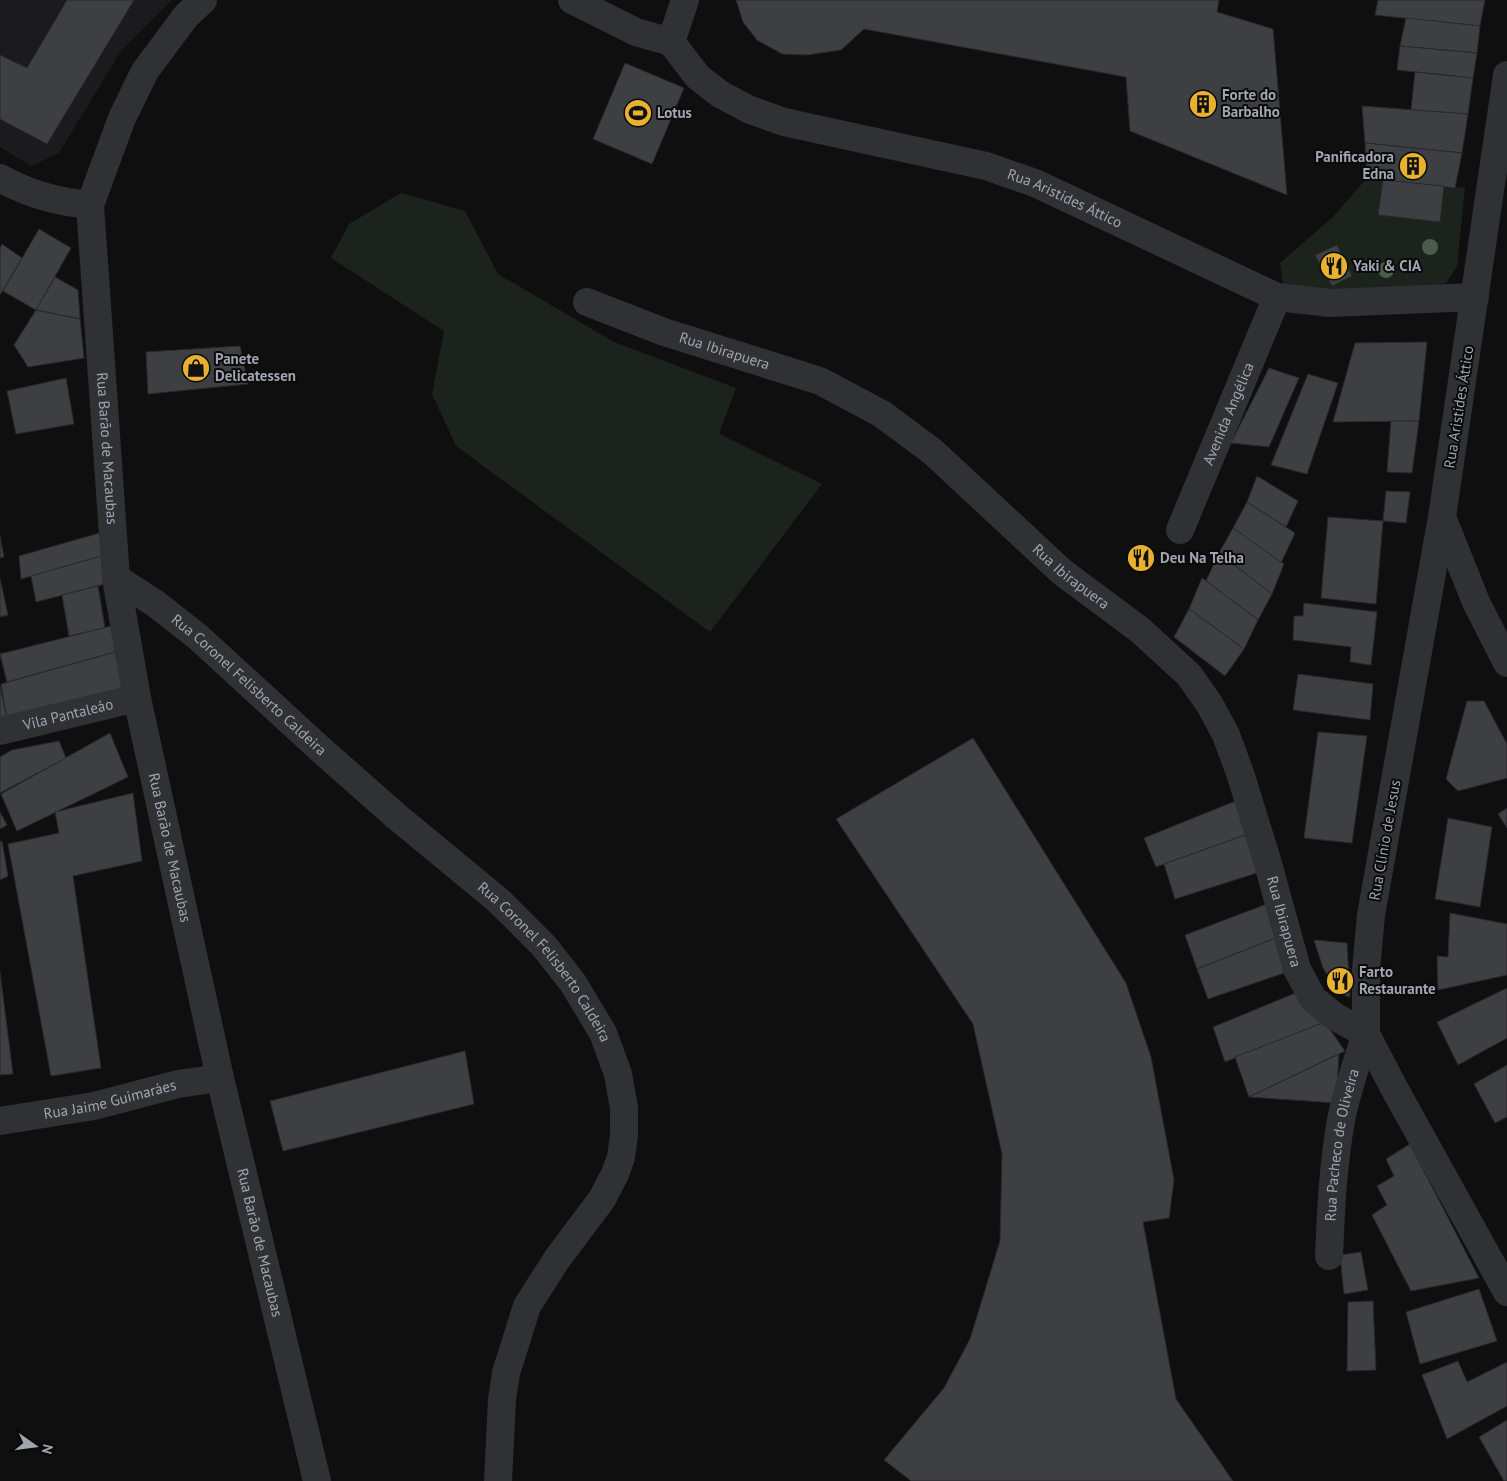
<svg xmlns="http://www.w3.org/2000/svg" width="1507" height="1481" font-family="'PT Sans',sans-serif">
<rect width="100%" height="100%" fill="#0f0f10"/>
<polygon fill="#1b1b1d" points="0,0 172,0 121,51 59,153 31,166 0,147"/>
<g fill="#1c231d">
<polygon points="1367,178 1465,188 1457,266 1446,283 1416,289 1313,289 1283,285 1280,263 1333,217"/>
<polygon points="401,193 465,211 498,274 614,342 736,388 719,434 822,484 710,632 456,446 432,394 444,331 331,258 349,224"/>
</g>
<g fill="#3e3f43" stroke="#29292c">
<polygon points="67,0 134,0 47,144 0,119 0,55 27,68"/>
<polygon points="736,0 1219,0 1217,12 1273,29 1287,195 1130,131 1126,77 864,29 841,50 807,55 782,54 757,40 743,22"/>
<polygon points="1378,0 1485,0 1480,26 1375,15"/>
<polygon points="1406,18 1480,26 1477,53 1400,46"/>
<polygon points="1400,46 1477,53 1473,78 1397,70"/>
<polygon points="625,63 684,88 652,164 593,139"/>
<polygon points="1415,72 1473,78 1468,114 1411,110"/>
<polygon points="1362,106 1468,114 1462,153 1365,143"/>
<polygon points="1365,143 1462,153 1455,188 1367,178"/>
<polygon points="1383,180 1444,186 1440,222 1378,215"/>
<polygon points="39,229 71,248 36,310 3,291"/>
<polygon points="2,244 22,258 0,295 0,248"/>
<polygon points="1337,245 1352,276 1332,286 1315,255"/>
<polygon points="55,277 78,290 80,319 36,310"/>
<polygon points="36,310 80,319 84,358 28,367 14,345"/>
<polygon points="1427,342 1419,421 1333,422 1355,343"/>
<polygon points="240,346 248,384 148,394 146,352"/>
<polygon points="1269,368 1299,378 1269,447 1231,443"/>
<polygon points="1308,374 1338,383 1307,474 1271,465"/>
<polygon points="66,378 74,424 16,434 7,391"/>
<polygon points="1391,421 1419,421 1412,473 1387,472"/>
<polygon points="1257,476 1298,501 1286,527 1247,502"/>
<polygon points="1386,491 1410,492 1406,523 1383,521"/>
<polygon points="1247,502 1295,533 1281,563 1233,528"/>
<polygon points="1328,517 1383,521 1376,604 1321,598"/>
<polygon points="1233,528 1284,564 1272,594 1219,553"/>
<polygon points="103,532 105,555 21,579 19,556"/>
<polygon points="0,536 4,557 0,558"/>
<polygon points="1219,553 1272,594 1258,620 1206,581"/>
<polygon points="105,555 109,583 36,602 31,576"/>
<polygon points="0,578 8,615 0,617"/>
<polygon points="1202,578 1258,620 1244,649 1189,609"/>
<polygon points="98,586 105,628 69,636 62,595"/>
<polygon points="1304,603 1377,612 1371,665 1350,662 1351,647 1293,640 1294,616 1303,616"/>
<polygon points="1189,609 1244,649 1225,676 1174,637"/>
<polygon points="111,626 115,652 7,682 0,654"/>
<polygon points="115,652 123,689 7,719 1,684"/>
<polygon points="1298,674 1373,684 1370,720 1293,710"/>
<polygon points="0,686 7,719 0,721"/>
<polygon points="1467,701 1484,701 1507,744 1507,778 1458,791 1446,779"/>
<polygon points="1318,732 1367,736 1352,843 1304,838"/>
<polygon points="110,733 128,777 17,831 1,794"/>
<polygon points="973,738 1126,983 1151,1057 1174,1180 1169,1218 1143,1222 1176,1399 1233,1481 911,1481 884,1460 944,1388 970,1339 1000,1241 1002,1154 973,1024 836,819"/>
<polygon points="59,741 66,758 0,793 0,757 12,750"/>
<polygon points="133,793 142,861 73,876 101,1068 51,1076 8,844 59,833 55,812"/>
<polygon points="1238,800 1251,833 1156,867 1144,838"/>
<polygon points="1507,808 1507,828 1498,814"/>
<polygon points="0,812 7,825 0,829"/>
<polygon points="1448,818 1492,827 1480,907 1435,899"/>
<polygon points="1251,833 1263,871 1175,899 1164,864"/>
<polygon points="2,841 8,876 0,880 0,842"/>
<polygon points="1272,902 1281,936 1197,969 1185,935"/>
<polygon points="1450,913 1507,924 1507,975 1438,990 1437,956 1448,957"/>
<polygon points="1281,936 1290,971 1208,999 1197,969"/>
<polygon points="1314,940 1347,943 1350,997 1340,994 1323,968"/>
<polygon points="0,972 13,1074 0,1075"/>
<polygon points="1507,988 1507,1038 1458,1065 1437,1022"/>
<polygon points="1298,992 1325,1022 1225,1062 1213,1027"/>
<polygon points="1325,1022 1345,1051 1249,1097 1235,1057"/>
<polygon points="465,1051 474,1104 283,1151 270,1101"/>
<polygon points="1339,1054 1336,1103 1249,1097"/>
<polygon points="1507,1065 1507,1117 1495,1123 1474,1084"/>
<polygon points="1410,1144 1479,1278 1411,1291 1372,1215 1387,1205 1377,1186 1394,1176 1386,1159"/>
<polygon points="1361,1252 1368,1290 1344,1294 1340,1255"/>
<polygon points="1479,1289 1497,1341 1420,1364 1406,1312"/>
<polygon points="1373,1301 1376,1370 1347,1371 1348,1302"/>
<polygon points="1458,1361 1467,1382 1507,1362 1507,1406 1447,1439 1422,1375"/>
<polygon points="1507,1420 1507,1481 1504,1481 1479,1437"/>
</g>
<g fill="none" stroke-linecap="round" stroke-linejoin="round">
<g stroke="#303135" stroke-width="28">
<path id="s1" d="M 203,0 L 186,16 L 145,71 L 122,118 L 90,205 L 116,578 L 137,698 L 220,1078 L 317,1481"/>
<polyline points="572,0 636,32 671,42"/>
<path id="s2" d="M 671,42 L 698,77 L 720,94 L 748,109 L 784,122 L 986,166 L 1035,183 L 1277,297 L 1330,303 L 1475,297"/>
<polyline points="671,42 685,0"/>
<polyline points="1507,75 1442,517 1371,915 1366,970 1366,1034 1393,1086 1507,1292"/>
<path d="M 0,178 C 28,194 57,202 90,205"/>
<path id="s3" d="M 587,302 L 664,332 L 820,381 L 882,414 L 933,452 L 1062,572 L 1140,630 L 1189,675 L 1210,705 L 1226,735 L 1240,773 L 1267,860 L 1297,969 L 1313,999 L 1334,1016 L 1366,1034"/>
<polyline points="1442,517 1476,602 1507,663"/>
<path id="s4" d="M 1180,530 L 1277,297"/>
<path id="s5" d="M 116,578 L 156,604 L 198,637 L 319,748 L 396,816 L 499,901 L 544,946 L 573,983 L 603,1033 L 618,1074 L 624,1108 L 624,1135 L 621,1157 L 615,1174 L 602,1199 L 557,1259 L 527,1306 L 506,1373 L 502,1400 L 498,1481"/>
<path id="s6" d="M 0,731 L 137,698"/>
<path id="s7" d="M 0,1121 L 94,1106 L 178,1084 L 220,1078"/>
<path id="s8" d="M 1329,1256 C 1331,1209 1333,1162 1342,1115 C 1348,1088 1357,1061 1366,1034"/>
</g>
</g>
<g fill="#495c4b">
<circle cx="1430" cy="247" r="8"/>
<circle cx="1386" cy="270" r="8"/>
</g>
<defs>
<symbol id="building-disc" viewBox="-11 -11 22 22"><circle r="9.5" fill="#e8b230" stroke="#0a0a0b"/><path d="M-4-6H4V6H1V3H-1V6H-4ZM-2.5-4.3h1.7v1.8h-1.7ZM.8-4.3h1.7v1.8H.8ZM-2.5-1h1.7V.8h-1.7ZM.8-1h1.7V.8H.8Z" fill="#111"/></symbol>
<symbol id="stadium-disc" viewBox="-11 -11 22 22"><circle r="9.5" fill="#e8b230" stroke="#0a0a0b"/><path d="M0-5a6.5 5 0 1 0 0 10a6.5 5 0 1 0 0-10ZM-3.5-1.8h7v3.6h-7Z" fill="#111"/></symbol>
<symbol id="restaurant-disc" viewBox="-11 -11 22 22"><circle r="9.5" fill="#e8b230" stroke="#0a0a0b"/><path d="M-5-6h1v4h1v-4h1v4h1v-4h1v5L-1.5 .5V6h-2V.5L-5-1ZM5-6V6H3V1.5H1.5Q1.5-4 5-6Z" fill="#111"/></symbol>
<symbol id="shop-disc" viewBox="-11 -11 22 22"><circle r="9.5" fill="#e8b230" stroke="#0a0a0b"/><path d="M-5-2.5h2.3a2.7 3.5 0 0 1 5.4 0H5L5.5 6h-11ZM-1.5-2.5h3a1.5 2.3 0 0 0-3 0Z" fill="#111"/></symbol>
</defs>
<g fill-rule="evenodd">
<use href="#building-disc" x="1187" y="88" width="32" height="32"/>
<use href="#stadium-disc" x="622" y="97" width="32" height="32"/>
<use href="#building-disc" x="1397" y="150" width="32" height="32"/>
<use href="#restaurant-disc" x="1318" y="250" width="32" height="32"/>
<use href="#shop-disc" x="180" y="352" width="32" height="32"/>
<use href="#restaurant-disc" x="1125" y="542" width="32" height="32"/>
<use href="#restaurant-disc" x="1324" y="965" width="32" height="32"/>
</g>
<g text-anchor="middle" stroke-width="4" stroke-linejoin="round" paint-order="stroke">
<g font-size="15" font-weight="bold" fill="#a1a5b1" stroke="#0a0a0b" text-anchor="start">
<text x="1222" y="100">Forte do<tspan x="1222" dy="17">Barbalho</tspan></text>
<text x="657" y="118">Lotus</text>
<text x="1394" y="162" text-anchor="end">Panificadora<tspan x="1394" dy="17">Edna</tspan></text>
<text x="1353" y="271">Yaki &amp; CIA</text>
<text x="215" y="364">Panete<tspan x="215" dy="17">Delicatessen</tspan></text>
<text x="1160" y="563">Deu Na Telha</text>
<text x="1359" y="977">Farto<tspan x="1359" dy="17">Restaurante</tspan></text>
</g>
<g font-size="15" fill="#a1a5b1" stroke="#0a0a0b">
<text dy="5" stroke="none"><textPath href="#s2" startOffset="434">Rua Aristides Áttico</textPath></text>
<text dy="5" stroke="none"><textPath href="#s3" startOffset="146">Rua Ibirapuera</textPath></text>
<text transform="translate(1459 407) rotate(-81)" y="5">Rua Aristides Áttico</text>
<text dy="5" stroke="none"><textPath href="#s4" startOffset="126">Avenida Angélica</textPath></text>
<text dy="5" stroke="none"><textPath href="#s1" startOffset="481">Rua Barão de Macaubas</textPath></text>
<text dy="5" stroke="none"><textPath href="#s3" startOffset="566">Rua Ibirapuera</textPath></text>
<text dy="5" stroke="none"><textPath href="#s5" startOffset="171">Rua Coronel Felisberto Caldeira</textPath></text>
<text dy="5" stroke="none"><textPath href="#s6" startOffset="70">Vila Pantaleáo</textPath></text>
<text transform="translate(1385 840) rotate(-80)" y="5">Rua Clínio de Jesus</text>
<text dy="5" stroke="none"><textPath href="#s1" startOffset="886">Rua Barão de Macaubas</textPath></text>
<text dy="5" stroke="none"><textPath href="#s3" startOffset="986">Rua Ibirapuera</textPath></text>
<text dy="5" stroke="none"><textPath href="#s5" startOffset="578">Rua Coronel Felisberto Caldeira</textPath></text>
<text dy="5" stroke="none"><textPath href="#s7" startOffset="112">Rua Jaime Guimaráes</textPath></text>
<text dy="5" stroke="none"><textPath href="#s8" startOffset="112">Rua Pacheco de Oliveira</textPath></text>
<text dy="5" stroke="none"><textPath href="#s1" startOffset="1291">Rua Barão de Macaubas</textPath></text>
</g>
</g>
<g transform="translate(35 1446) rotate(104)" stroke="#0a0a0b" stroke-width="4" paint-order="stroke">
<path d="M0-4L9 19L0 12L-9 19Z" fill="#a1a5b1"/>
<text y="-8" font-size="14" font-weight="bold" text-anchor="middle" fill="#a1a5b1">N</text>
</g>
</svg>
